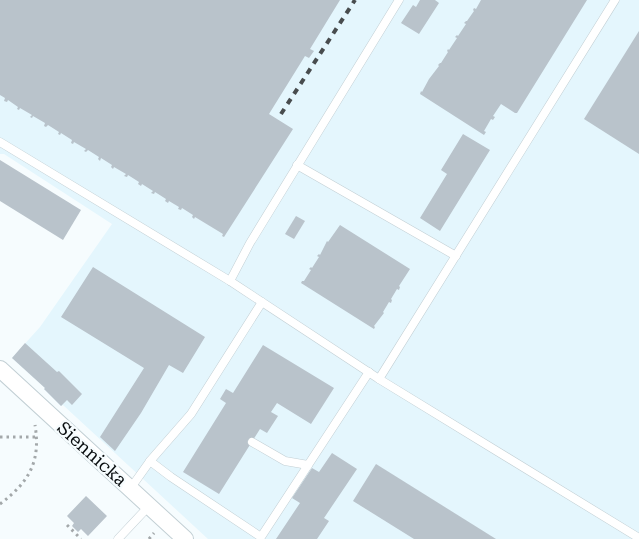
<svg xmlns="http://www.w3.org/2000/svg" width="639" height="539" font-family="'Roboto Serif',serif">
<rect width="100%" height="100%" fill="#f6fcfe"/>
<polygon fill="#e4f6fd" points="0,0 639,0 639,539 208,539 63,405 61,406 44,389 45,388 12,358 40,327 112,224 4,154 0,154"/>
<g fill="#b9c3cb">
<polygon points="0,0 340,0 310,49 314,51 309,58 305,56 269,114 293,129 224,237 222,236 223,234 195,217 194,219 192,217 193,215 182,208 181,210 178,209 179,207 169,201 168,203 165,201 166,199 155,192 154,194 151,193 153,191 142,184 141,186 138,184 139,182 128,175 127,177 124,176 126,174 114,167 113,169 111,167 112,165 101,158 100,161 98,159 99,157 88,150 86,152 84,151 86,149 74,142 73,144 71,143 72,140 61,133 60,135 58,134 59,132 48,125 46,127 44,126 45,123 33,116 32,118 30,117 32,115 20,108 19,110 17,109 18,107 8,100 7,102 4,101 5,98 0,95"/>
<polygon points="420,0 435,0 439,3 419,34 401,23 413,5 416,7"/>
<polygon points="481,0 587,0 517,113 515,113 501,104 493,116 495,117 493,120 491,119 484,131 486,132 484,135 420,94 421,91 422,92 429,79 439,66 438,65 440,63 441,63 448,52 447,51 448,49 449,50 457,38 455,37 457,35 458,36 466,24 464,23 466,21 467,21 474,11 473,10 474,8 476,9"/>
<polygon points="639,31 639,154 584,119"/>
<polygon points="463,134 490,150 440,231 420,218 447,174 441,170"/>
<polygon points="0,160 81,210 63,240 0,201"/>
<polygon points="296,216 305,221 294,239 285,234"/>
<polygon points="340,225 410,269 399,286 400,287 399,290 397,289 391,299 392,300 391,303 389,302 383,312 384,313 374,326 375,327 374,329 301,283 302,281 304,281 311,270 309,269 311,267 312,268 319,257 317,256 319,254 320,255 327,241 328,242"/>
<polygon points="93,267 205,337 183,373 169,365 141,413 115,451 100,437 144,368 61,317"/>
<polygon points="25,343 57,372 59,371 82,394 72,405 67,400 61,406 44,389 45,388 12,358"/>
<polygon points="263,345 334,388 311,424 277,403 271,412 278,416 267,433 260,429 219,494 183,472 226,403 220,399 226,389 233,393"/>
<polygon points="332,453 357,469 324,518 329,521 317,539 276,539 300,503 292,498 312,468 319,472"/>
<polygon points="376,464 496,539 414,539 353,501"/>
<polygon points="86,496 107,516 88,536 81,529 78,532 72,526 74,523 67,516"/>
</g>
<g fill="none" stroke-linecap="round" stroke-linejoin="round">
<defs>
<g id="service">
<polyline points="0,142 230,281 379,379 639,538"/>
<polyline points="297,165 456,256"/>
<polyline points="230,281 250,243 399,0"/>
<polyline points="379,379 615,0"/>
<polyline points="252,442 285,461 308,465"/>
<polyline points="150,461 171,477 261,537 369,372"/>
<polyline points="130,489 150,461 191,414 262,302"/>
<polyline points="118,539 149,506"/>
</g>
<polyline id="minor" points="0,369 185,539"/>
</defs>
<use href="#service" stroke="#c2cfd4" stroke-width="9"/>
<use href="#minor" stroke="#c2cfd4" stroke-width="18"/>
<g stroke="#a3a8aa" stroke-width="3" stroke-dasharray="2.5 4" stroke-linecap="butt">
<polyline points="0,437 37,437"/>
<path d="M 0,504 C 29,482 41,462 35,425"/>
<polyline points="67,525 81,539"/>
<polyline points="149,539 154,533"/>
</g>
<use href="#service" stroke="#fff" stroke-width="8"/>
<use href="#minor" stroke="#fff" stroke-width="16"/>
<polyline stroke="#484c4e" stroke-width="4" stroke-dasharray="6 6" stroke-linecap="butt" points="281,114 355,0"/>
</g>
<g text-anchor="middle" stroke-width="4.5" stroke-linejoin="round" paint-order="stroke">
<g font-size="18" fill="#080c0e" stroke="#f6fcfe">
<text transform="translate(92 454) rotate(42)" y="6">Siennicka</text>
</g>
</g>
</svg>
